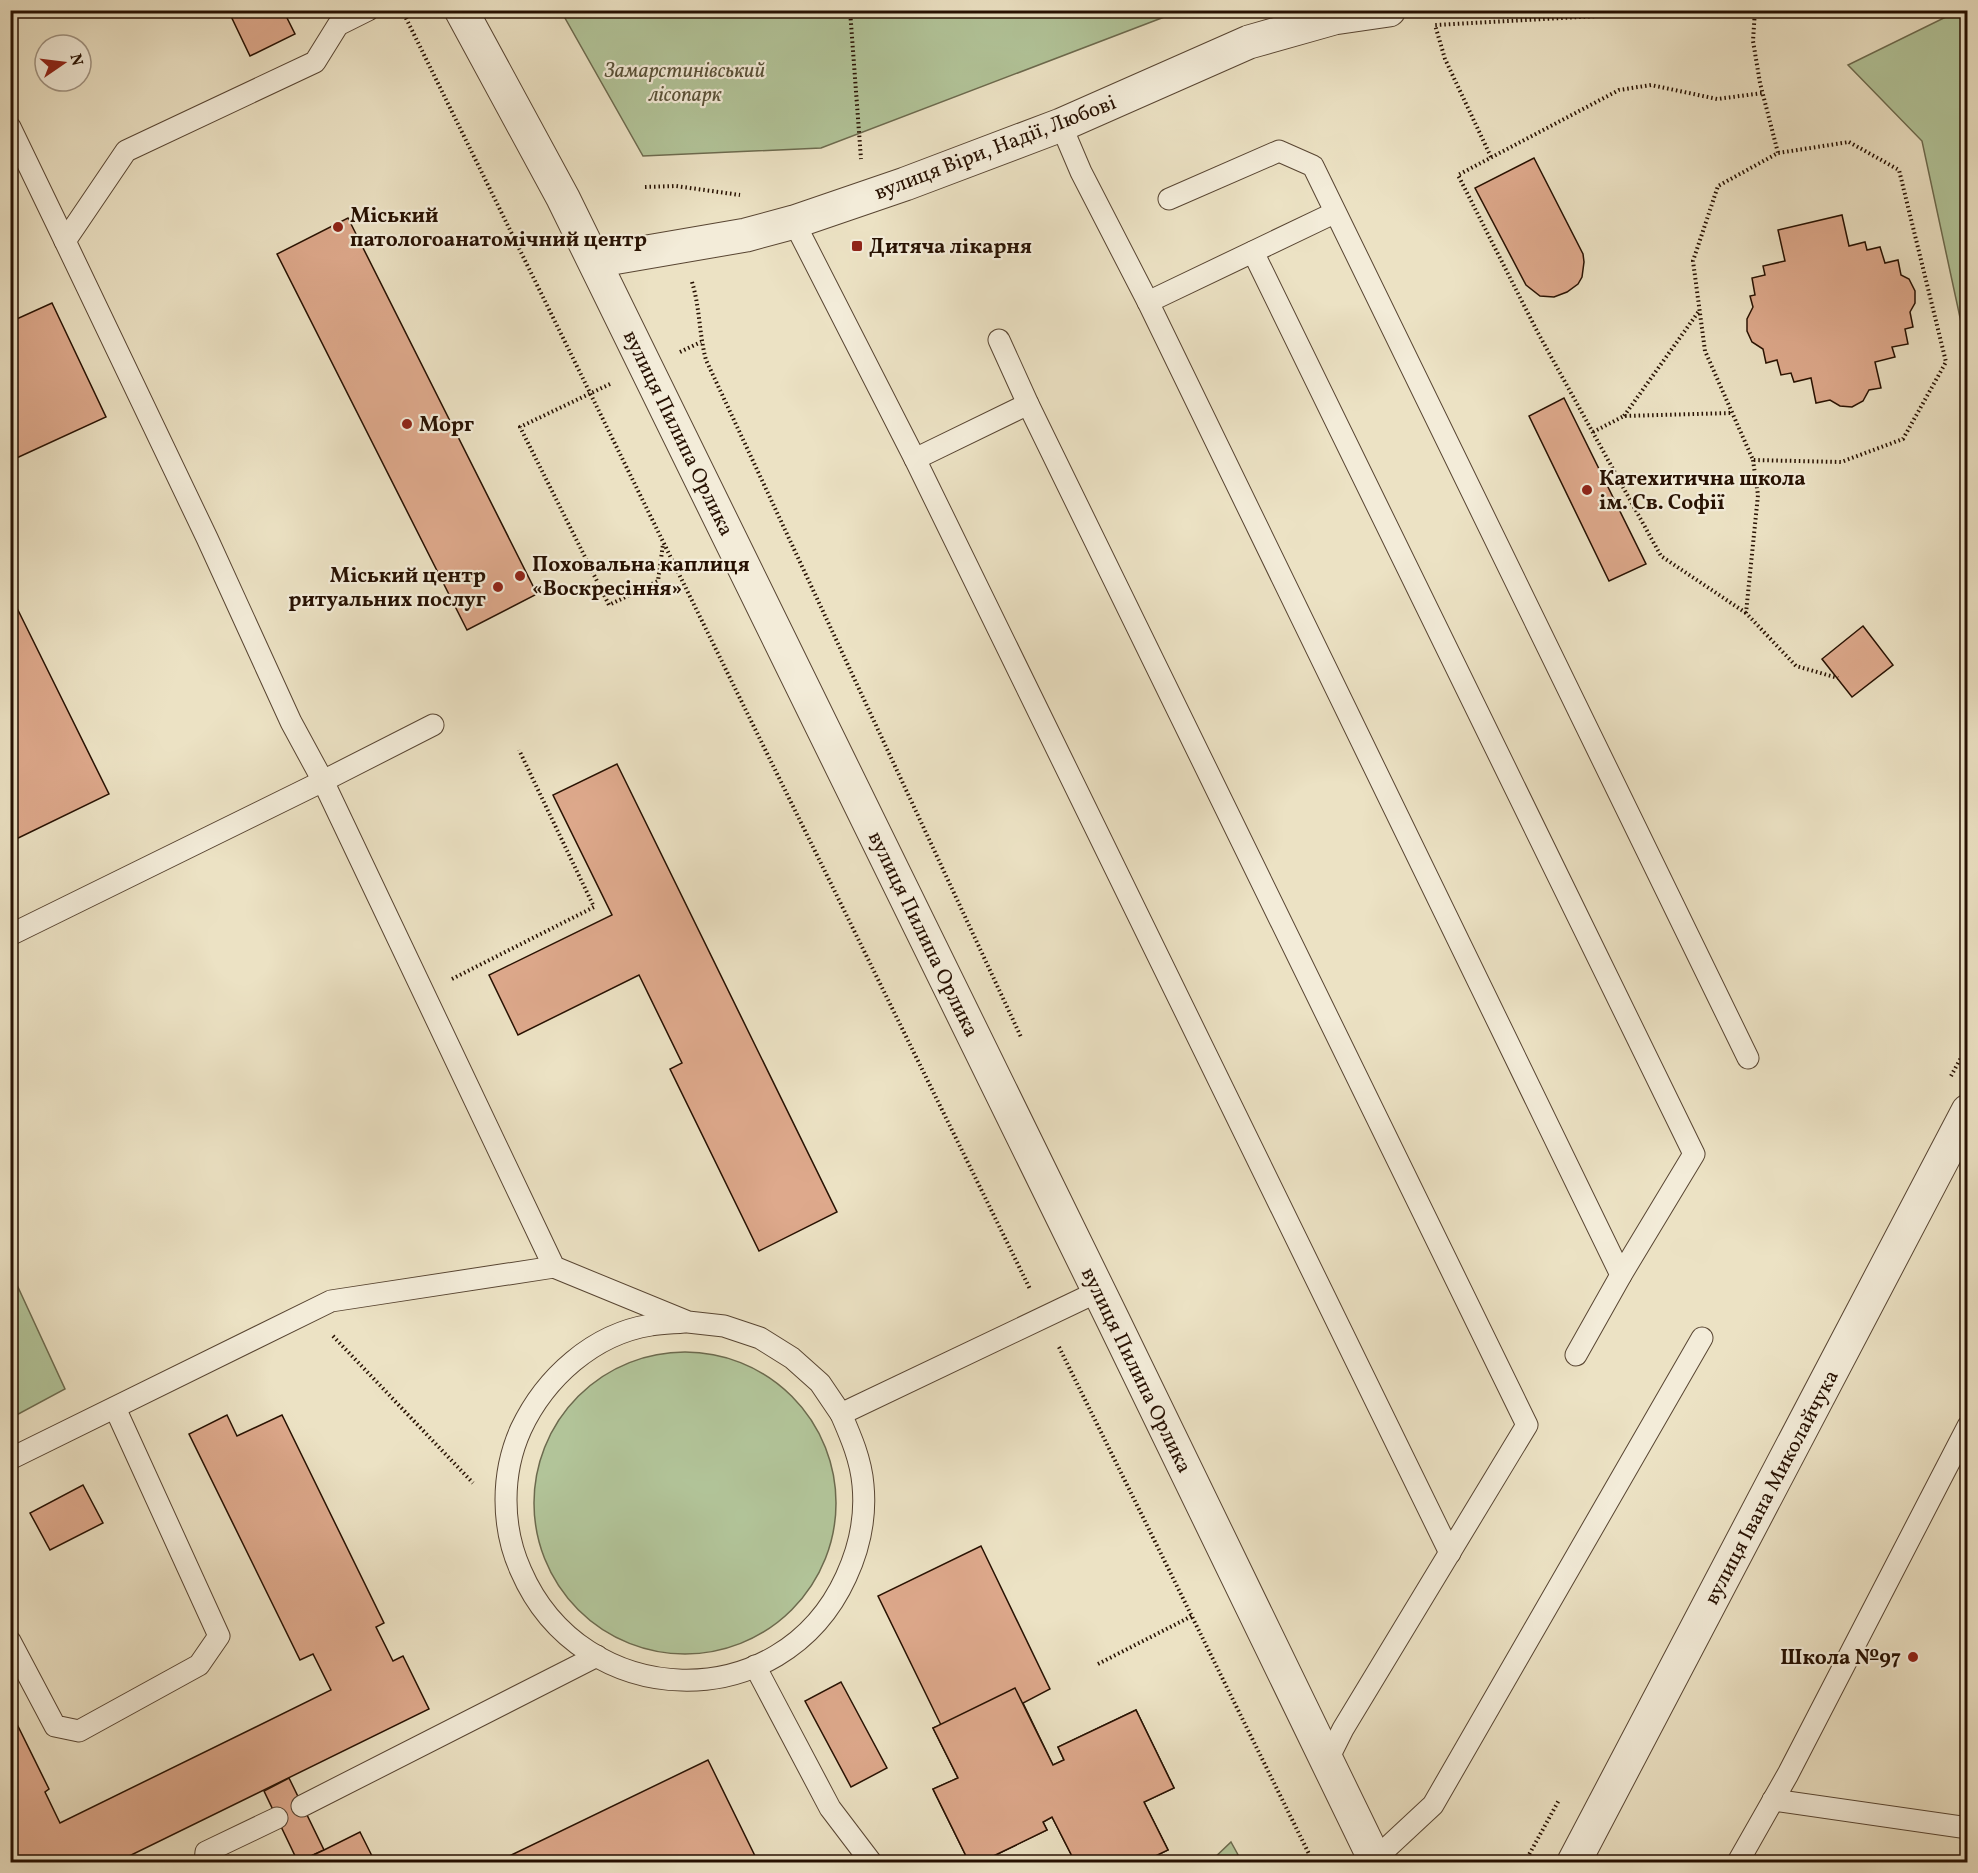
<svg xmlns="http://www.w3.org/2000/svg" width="1978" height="1873" font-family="Vollkorn,serif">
<rect width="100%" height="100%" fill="#ece2c4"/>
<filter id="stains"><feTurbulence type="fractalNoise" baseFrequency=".00333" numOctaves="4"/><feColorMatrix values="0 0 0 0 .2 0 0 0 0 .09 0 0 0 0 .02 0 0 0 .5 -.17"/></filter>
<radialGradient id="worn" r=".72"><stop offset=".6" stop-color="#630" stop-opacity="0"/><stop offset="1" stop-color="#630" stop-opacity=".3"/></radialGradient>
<g fill="#b2c499" stroke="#6c6a4e" stroke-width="1.5">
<polygon points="561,11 1180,11 821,148 643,156"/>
<polygon points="1958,11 1968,11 1967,350 1922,141 1848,65"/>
<polygon points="11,1272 65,1389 11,1418 10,1418"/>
<circle cx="685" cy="1503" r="151"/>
<polygon points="1231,1842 1242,1862 1210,1862"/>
</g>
<g fill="#dea98c" stroke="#271102" stroke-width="1.5">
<polygon points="228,10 283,10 295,34 250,56"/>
<polygon points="1534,158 1583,254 1584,262 1582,277 1578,284 1567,292 1554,297 1540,296 1526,285 1475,188"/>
<polygon points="1842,215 1849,246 1865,242 1867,250 1880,247 1885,263 1898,260 1901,275 1909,279 1915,291 1915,303 1910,312 1913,327 1905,329 1908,344 1892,347 1895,357 1875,362 1881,388 1869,390 1863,401 1852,407 1840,406 1830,400 1816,403 1811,378 1794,382 1791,373 1781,375 1777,360 1766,363 1763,349 1752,342 1747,331 1747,319 1753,307 1750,296 1755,295 1752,278 1765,275 1763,266 1785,261 1778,230"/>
<polygon points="348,218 537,594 467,630 277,254"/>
<polygon points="52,303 106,417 10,461 10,322"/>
<polygon points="1564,398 1646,564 1609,581 1529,416"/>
<polygon points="10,594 109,794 10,842"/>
<polygon points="1863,626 1893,665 1852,697 1822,659"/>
<polygon points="617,764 837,1212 759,1251 670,1069 682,1063 639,975 518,1035 489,975 612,915 553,795"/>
<polygon points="227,1415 237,1436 282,1415 384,1623 376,1627 393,1661 403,1656 429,1709 117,1862 10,1862 10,1710 49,1789 45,1792 60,1823 331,1690 313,1654 300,1660 189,1434"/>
<polygon points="83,1485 103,1523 50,1550 30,1513"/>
<polygon points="981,1546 1050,1689 1023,1703 1053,1765 1064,1760 1058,1747 1136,1710 1174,1788 1144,1802 1168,1850 1143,1862 1075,1862 1052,1817 1043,1822 1047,1830 981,1862 969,1862 933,1789 958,1778 933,1728 941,1725 878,1596"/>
<polygon points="841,1682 887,1768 851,1787 805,1701"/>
<polygon points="1015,1688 1053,1765 1064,1760 1058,1747 1136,1710 1174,1788 1144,1802 1168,1850 1143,1862 1075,1862 1052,1817 1043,1822 1047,1830 981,1862 969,1862 933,1789 958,1778 933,1728"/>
<polygon points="708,1760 758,1862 497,1862"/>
<polygon points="289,1778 324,1850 298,1862 264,1791"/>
<polygon points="360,1832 375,1862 298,1862 324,1850"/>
</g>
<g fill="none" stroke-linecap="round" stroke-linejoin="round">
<defs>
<g id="service">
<polyline points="368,10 338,25 315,62 126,151 65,241 207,538 291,722 323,781 554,1267 688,1322 724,1326 760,1338 792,1358 820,1383 841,1414 1099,1291"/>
<polyline points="1061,125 1081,172 1148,302 1621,1275"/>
<polyline points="10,127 65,241"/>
<polyline points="1169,199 1279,151 1313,166 1748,1058"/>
<polyline points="794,222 915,459 1450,1553"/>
<polyline points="1253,252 1694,1154 1621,1275 1576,1355"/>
<polyline points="1148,302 1334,213"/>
<polyline points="999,340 1028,404 1527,1425 1343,1729 1327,1761"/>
<polyline points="915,459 1028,404"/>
<polyline points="10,935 323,781 433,725"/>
<path d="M 684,1322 C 673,1323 662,1323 651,1325 C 593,1334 545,1378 521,1429 C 501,1473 501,1527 521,1571 C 582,1712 781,1719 846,1577 C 859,1549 866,1516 863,1485 C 861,1460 851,1437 841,1414"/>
<polyline points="10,1459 331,1301 554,1267"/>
<polyline points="10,1641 55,1726 79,1731 199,1665 219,1636 115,1408"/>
<polyline points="755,1666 830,1808 871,1862"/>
<polyline points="1773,1800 1968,1828"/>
<polyline points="302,1806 597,1656"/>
<polyline points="1375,1859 1433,1805 1702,1338"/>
<polyline points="205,1862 206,1852 277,1818"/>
<polyline points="1738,1862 1788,1774 1968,1426"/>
</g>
<g id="minor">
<polyline points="461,10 563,198 1113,1320 1376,1862"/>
<polyline points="595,261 746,235 794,222 905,184 1061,125 1249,42 1334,18 1389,10"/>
</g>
<polyline id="tertiary" points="1574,1862 1968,1111"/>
</defs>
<use href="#service" stroke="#584532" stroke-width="23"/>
<use href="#minor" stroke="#584532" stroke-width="35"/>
<use href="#tertiary" stroke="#584532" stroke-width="35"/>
<g stroke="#271102" stroke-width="4" stroke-dasharray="1.5 3" stroke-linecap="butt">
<polyline points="402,10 1030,1289"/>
<polyline points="850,10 861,159"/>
<polyline points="1755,10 1753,41 1760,83 1778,153"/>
<polygon points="1849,142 1899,170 1946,362 1903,439 1841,462 1753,460 1705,351 1693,261 1718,186 1778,153"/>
<polyline points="1491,157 1445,59 1435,25 1706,10"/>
<polyline points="645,187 676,186 740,195"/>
<path d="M 692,282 C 700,308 699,334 706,360 L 1021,1037"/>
<polyline points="680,352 701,342"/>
<polyline points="610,384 520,427 609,605 658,581 663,544"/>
<polyline points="1624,416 1699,311"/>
<polyline points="1593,432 1624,416 1732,413"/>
<polyline points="1753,460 1758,495 1746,613 1796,666 1838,678"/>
<polyline points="1746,613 1661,556 1538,333 1458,175 1619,90 1651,85 1717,99 1763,93"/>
<polyline points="452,979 594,907 519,750"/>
<polyline points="1951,1076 1968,1045"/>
<polyline points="333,1336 473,1483"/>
<polyline points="1059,1347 1313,1862"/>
<polyline points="1098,1664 1192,1616"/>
<polyline points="1525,1862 1559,1800"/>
</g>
<use href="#service" stroke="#f3ecd9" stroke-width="21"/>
<use href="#minor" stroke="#f3ecd9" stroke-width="33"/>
<use href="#tertiary" stroke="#f3ecd9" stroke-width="33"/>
</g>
<g fill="#8f2418" stroke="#f3ecd9" stroke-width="2">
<circle cx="338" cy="227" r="6"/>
<rect x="851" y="240" width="12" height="12" rx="3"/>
<circle cx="407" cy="424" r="6"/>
<circle cx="1587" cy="490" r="6"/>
<circle cx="520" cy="576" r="6"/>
<circle cx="498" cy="587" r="6"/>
<circle cx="1913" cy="1657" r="6"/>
</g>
<g text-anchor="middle" stroke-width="4.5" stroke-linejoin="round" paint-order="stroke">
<g font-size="21" font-style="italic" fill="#585037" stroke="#f3ecd9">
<text x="685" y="77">Замарстинівський<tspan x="685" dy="24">лісопарк</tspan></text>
</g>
<g font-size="21" fill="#271102" stroke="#f3ecd9">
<text transform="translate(995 147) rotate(-21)" y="7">вулиця Віри, Надії, Любові</text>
<text transform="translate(679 433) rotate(64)" y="7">вулиця Пилипа Орлика</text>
<text transform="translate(924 934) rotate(64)" y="7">вулиця Пилипа Орлика</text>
<text transform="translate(1137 1370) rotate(64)" y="7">вулиця Пилипа Орлика</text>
<text transform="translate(1771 1487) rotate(-62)" y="7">вулиця Івана Миколайчука</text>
</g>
<g font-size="21" font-weight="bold" fill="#271102" stroke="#f3ecd9" text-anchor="start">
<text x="350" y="222">Міський<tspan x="350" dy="24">патологоанатомічний центр</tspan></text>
<text x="869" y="253">Дитяча лікарня</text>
<text x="419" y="431">Морг</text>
<text x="1599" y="485">Катехитична школа<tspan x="1599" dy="24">ім. Св. Софії</tspan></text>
<text x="532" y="571">Поховальна каплиця<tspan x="532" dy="24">«Воскресіння»</tspan></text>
<text x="486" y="582" text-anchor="end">Міський центр<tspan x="486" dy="24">ритуальних послуг</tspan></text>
<text x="1901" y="1664" text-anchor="end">Школа №97</text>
</g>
</g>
<rect width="1978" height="1873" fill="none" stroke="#ece2c4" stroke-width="36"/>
<rect x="12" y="12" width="1954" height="1849" fill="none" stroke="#271102" stroke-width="3"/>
<rect x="18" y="18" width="1942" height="1837" fill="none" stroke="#271102" stroke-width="1.5"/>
<g transform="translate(63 63) rotate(76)"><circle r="28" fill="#f3ecd9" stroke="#a19483" stroke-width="1.5"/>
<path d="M0-4.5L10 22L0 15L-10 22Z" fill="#8f2418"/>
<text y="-9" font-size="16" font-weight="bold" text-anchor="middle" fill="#271102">N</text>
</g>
<rect width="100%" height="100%" filter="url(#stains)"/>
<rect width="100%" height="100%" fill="url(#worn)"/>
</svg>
